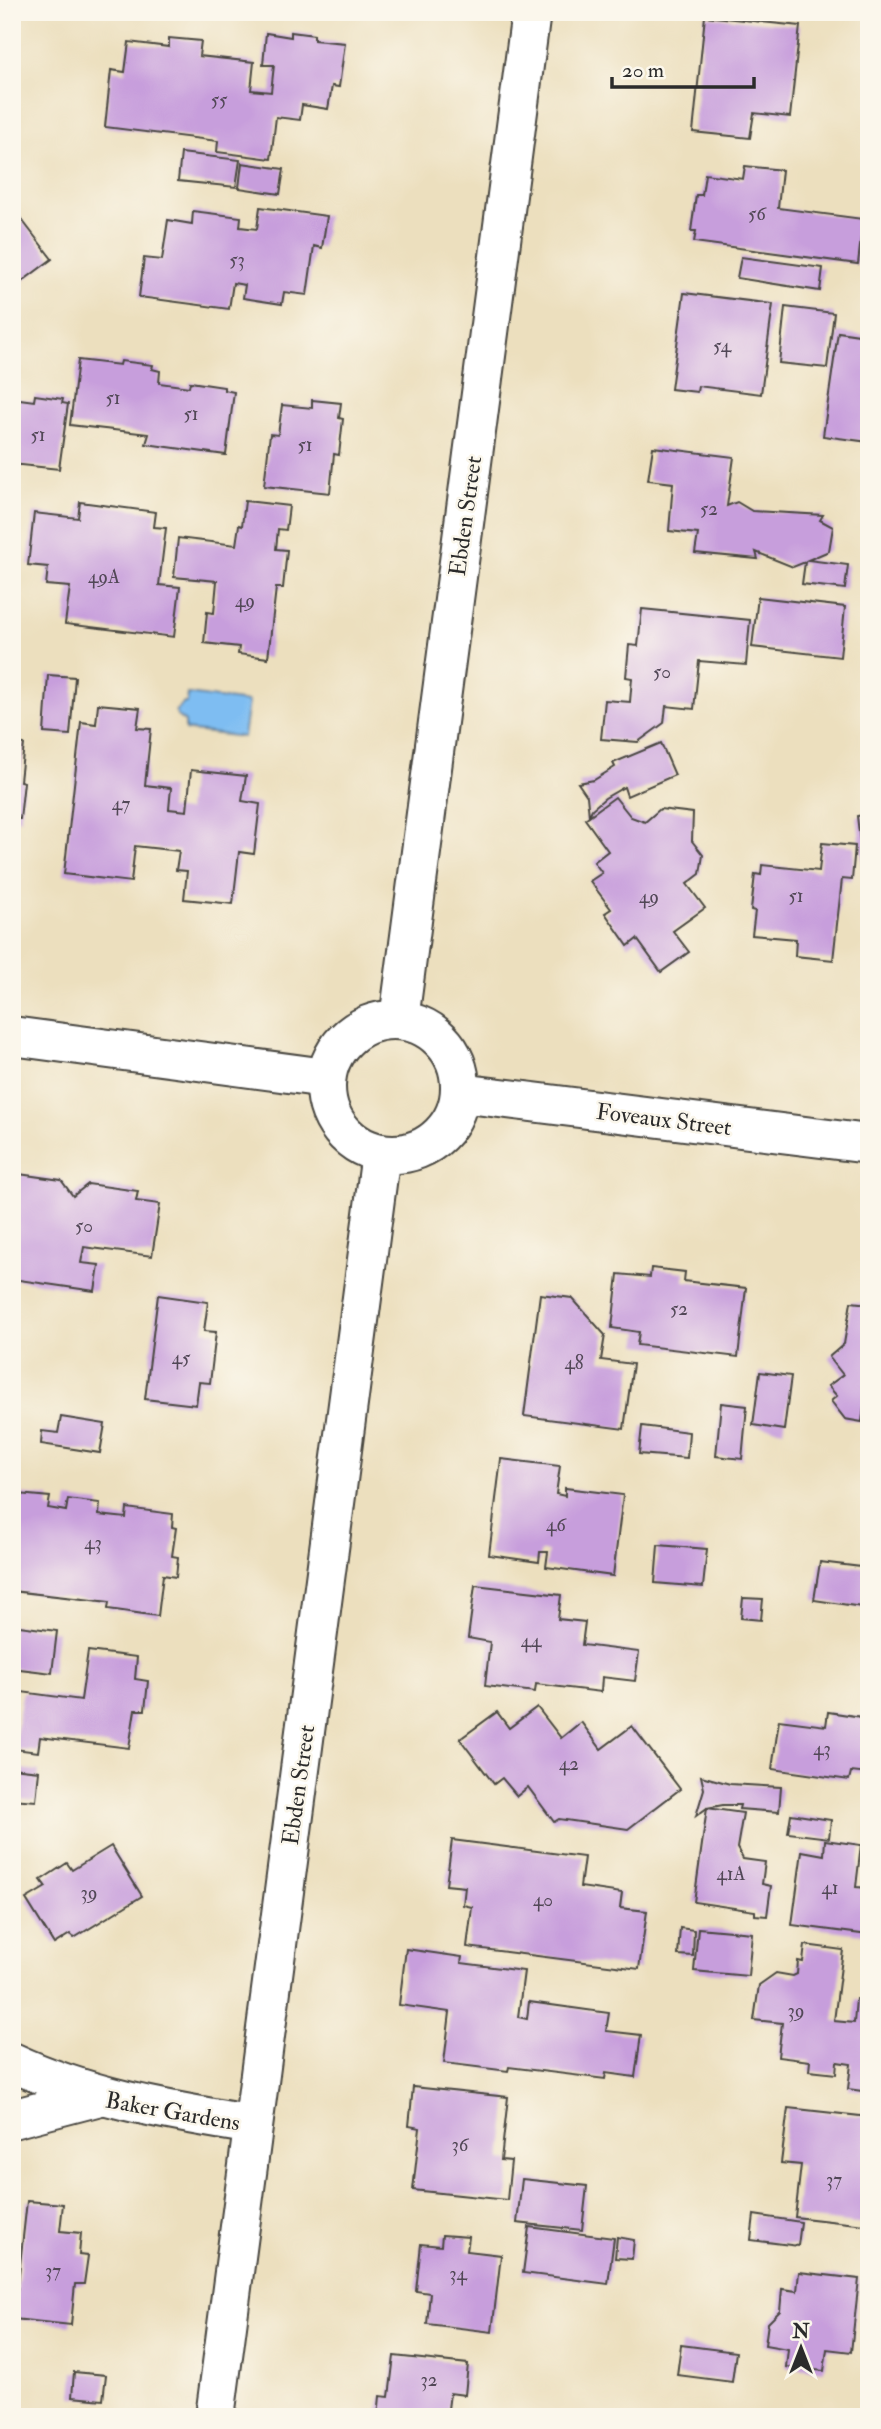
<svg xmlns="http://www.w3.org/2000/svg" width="881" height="2429" font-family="'IM FELL Double Pica',serif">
<rect width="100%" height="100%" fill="#fbf7ec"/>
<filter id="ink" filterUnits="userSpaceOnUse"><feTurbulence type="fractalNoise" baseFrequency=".0143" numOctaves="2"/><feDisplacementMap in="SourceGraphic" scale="14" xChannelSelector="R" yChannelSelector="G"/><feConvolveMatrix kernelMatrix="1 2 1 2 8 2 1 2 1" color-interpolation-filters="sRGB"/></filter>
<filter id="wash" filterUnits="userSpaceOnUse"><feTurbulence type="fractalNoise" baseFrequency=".00686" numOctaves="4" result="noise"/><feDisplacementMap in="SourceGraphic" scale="28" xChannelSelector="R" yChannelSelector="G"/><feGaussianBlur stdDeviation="1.57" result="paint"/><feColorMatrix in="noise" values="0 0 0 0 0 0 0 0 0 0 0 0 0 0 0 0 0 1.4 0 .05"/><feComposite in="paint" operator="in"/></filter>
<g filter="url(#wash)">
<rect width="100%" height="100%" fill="#ecdfbe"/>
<polygon fill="#7ebdf2" stroke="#54748e" stroke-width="2" points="188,694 248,702 243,737 185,730 185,722 177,716 176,711 183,703 187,703"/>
<g id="blocks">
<g fill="#c79edc">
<polygon points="705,16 800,26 790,117 754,113 750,138 693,132"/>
<polygon points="291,32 314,35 314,40 345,43 339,87 332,86 328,109 302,105 300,120 276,117 271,159 217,152 218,141 105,127 111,70 125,72 129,42 169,47 169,38 201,41 199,56 254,62 251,90 271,92 274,65 263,65 266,33 291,37"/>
<polygon points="181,153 240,160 236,187 178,181"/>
<polygon points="242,163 284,169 280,194 239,188"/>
<polygon points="745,166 782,170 778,208 863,219 858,264 694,242 696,231 691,231 696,195 702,195 705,174 743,179"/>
<polygon points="12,207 52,259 12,289"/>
<polygon points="260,207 327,216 322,248 314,246 307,295 284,292 282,304 243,298 245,285 233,283 229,309 139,297 144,258 162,260 168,220 192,224 193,211 241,217 240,227 257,229"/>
<polygon points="741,257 823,268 820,291 737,278"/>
<polygon points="684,293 773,304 761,394 698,386 697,392 671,389"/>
<polygon points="785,307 834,313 827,368 779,363"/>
<polygon points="867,327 869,442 823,436 838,332 866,336"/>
<polygon points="78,360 120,365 121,361 153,365 152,369 160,371 159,383 189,387 190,382 224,387 224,390 234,392 226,455 146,444 149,434 70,425"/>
<polygon points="35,395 63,399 62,403 68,404 59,469 12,464 12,398 34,401"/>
<polygon points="312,400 341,403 339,418 343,419 339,455 334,454 330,493 264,486 270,434 278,435 282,405 312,408"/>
<polygon points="653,447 734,457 727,506 737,502 752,511 823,515 820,520 833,527 829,551 808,560 848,565 845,589 802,584 805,562 793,567 756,552 758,559 695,553 698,534 669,531 673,483 648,480"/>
<polygon points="245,501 289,506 286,530 278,529 276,549 287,550 283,588 276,588 268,658 238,654 239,647 204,643 207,612 214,613 217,581 174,577 178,538 236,545 239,525 242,526"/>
<polygon points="80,502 156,512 154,527 166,528 159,585 180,587 174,637 65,624 70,587 46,585 48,567 28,565 34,513 78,518"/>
<polygon points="758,597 845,607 840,657 752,647"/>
<polygon points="642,609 750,620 746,665 699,661 694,709 666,706 664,723 638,742 601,739 605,700 630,702 632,678 626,677 629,645 638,646"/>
<polygon points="48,675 75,677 70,735 44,733"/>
<polygon points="98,704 140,708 137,728 151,729 145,785 171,788 169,809 187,811 191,770 246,776 242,801 260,804 254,854 239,852 233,904 184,899 187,871 176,870 179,851 135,846 131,882 64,874 81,722 96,724"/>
<polygon points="12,742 24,744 20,781 24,782 20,819 16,819 14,840 12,839"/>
<polygon points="661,743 675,775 627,796 624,787 605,798 592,809 589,816 587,796 578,783 594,780 615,767 613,763"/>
<polygon points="615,797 631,817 645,822 660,809 693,813 692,841 703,855 700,874 687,884 705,908 673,931 689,952 661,972 637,939 628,946 605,913 611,909 590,881 602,873 594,862 608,851 585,819"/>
<polygon points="869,814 869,901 867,901 857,816"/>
<polygon points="822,843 855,846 852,880 842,879 833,960 795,956 796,939 752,935 755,911 751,910 755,874 761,875 762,865 819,871"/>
<polygon points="12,1173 61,1180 73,1196 88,1184 138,1191 136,1201 160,1204 152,1256 84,1247 81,1263 99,1265 95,1291 12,1279"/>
<polygon points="651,1268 685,1272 684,1281 746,1288 738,1357 637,1345 639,1332 612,1328 618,1274 650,1277"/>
<polygon points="540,1294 572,1298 605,1335 601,1360 633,1364 624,1429 524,1416"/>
<polygon points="158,1295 208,1302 204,1331 216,1332 210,1383 199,1382 196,1405 145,1399"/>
<polygon points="851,1302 869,1304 869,1408 864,1407 862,1422 845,1419 831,1401 837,1396 828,1386 843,1375 829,1357 844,1344"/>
<polygon points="760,1372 791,1376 784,1430 753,1425"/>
<polygon points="721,1403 747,1406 742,1459 716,1456"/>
<polygon points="61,1417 105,1424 100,1453 41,1444 42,1431 58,1433"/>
<polygon points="642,1426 689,1432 687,1458 639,1454"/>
<polygon points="501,1459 560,1466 556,1494 565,1496 565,1488 623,1495 613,1576 546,1567 548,1552 540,1552 539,1562 489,1555"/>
<polygon points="18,1494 50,1497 48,1508 66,1511 68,1499 100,1503 99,1515 126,1518 127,1508 173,1514 172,1527 176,1528 172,1556 178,1557 176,1577 163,1575 158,1616 108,1609 109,1602 12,1591 12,1500 16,1501"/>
<polygon points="658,1545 707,1549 703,1587 655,1583"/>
<polygon points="820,1562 869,1568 869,1608 814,1600"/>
<polygon points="475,1585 561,1595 558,1619 585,1622 582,1645 639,1652 635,1681 602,1677 601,1692 536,1684 535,1692 485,1686 490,1642 468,1638"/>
<polygon points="743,1598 763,1599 761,1620 741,1618"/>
<polygon points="12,1625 57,1631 52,1673 12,1668"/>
<polygon points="88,1651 137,1657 135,1679 148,1681 145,1710 135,1710 129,1748 40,1737 38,1752 14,1749 22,1692 81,1700"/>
<polygon points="867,1681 869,1774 851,1772 849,1780 772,1769 779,1720 826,1726 828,1712 862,1717"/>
<polygon points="537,1707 561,1738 581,1722 601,1749 632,1726 680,1789 628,1829 559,1819 554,1822 528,1787 517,1796 502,1778 494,1784 460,1739 497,1712 509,1728"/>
<polygon points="12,1768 39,1771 36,1801 12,1799"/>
<polygon points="701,1776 730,1784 781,1787 779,1812 739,1809 740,1805 723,1805 707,1808 696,1816 704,1789"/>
<polygon points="707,1808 743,1813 737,1848 743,1859 765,1862 762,1884 771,1886 767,1916 755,1915 755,1911 694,1902"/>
<polygon points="791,1814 831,1820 829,1838 788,1833"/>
<polygon points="452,1840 584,1857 580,1887 622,1893 620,1908 647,1911 639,1969 467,1947 472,1907 463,1905 465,1887 446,1885"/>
<polygon points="825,1840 861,1845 856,1887 869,1888 869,1935 792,1925 802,1851 824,1855"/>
<polygon points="111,1846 142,1896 74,1938 70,1934 54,1944 26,1899 46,1887 41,1880 67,1863 72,1870"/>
<polygon points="680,1928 694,1930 693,1956 678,1955"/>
<polygon points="698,1928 752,1933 748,1976 694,1971"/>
<polygon points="805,1945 843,1950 834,2021 854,2023 856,1999 869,2001 869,2092 848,2089 851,2064 837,2062 836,2074 809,2071 810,2061 778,2057 782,2023 754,2020 759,1985 776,1973 793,1976 797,1974 798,1961 803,1962"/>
<polygon points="406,1949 462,1957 461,1963 524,1971 518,2017 527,2019 529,2002 609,2013 606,2031 641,2035 635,2077 606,2073 605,2079 509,2067 508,2071 444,2063 450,2012 399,2005"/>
<polygon points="413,2087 508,2097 501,2160 511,2161 507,2200 413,2190 420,2128 409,2126"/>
<polygon points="788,2108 869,2117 869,2193 865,2225 795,2217 801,2165 781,2163"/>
<polygon points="522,2179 587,2186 582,2230 517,2223"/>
<polygon points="27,2201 63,2204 60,2231 81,2233 79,2255 88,2256 84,2284 75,2284 71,2325 14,2319"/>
<polygon points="754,2215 801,2222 798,2246 751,2240"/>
<polygon points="529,2227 614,2238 608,2284 523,2273"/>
<polygon points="442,2235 469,2237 467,2251 501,2255 492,2332 427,2324 430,2293 416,2291 421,2244 441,2246"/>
<polygon points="617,2237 634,2240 632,2259 615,2258"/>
<polygon points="799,2272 859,2279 851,2352 827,2349 824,2371 786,2367 788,2349 765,2345 768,2323 780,2311 782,2289 797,2291"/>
<polygon points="681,2345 736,2352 732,2382 677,2375"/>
<polygon points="394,2356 468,2364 465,2395 450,2393 447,2417 378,2417 380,2396 389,2397"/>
<polygon points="74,2372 106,2375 103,2400 72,2397"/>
</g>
</g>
</g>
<g filter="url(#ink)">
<use href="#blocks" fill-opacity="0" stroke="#484641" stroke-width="2"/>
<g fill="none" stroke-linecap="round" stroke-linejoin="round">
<defs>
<g id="minor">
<polyline points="399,1020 531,12"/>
<circle cx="393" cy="1087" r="67"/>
<polyline points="12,1036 326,1078"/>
<polyline points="460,1093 869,1144"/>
<path d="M 12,2062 C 89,2098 170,2111 253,2125"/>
<polyline points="12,2119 100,2096"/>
<polyline points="215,2417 381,1153"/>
</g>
</defs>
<use href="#minor" stroke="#484641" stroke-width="42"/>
<use href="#minor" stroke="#fff" stroke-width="38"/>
</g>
</g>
<g text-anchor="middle" stroke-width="5" stroke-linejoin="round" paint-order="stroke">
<g font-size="19" fill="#524857">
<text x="219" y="106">55</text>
<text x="757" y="220">56</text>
<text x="237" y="266">53</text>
<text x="722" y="352">54</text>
<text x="113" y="404">51</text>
<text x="191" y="420">51</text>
<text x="38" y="441">51</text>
<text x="305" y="451">51</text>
<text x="709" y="515">52</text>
<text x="104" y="583">49A</text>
<text x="245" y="607">49</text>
<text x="662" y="678">50</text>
<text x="121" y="810">47</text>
<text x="796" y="902">51</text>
<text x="649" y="903">49</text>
<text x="84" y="1232">50</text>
<text x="679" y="1315">52</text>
<text x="181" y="1364">45</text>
<text x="574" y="1369">48</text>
<text x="556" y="1531">46</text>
<text x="93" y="1549">43</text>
<text x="531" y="1647">44</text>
<text x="822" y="1755">43</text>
<text x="569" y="1770">42</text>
<text x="731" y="1880">41A</text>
<text x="830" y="1894">41</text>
<text x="89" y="1899">39</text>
<text x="543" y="1906">40</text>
<text x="796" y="2017">39</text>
<text x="460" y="2151">36</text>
<text x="834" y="2186">37</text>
<text x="53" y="2277">37</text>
<text x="458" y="2280">34</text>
<text x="429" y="2386">32</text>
</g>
<g font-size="23" fill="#2b2b2b" stroke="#fbf7ec">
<text transform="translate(465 516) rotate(-82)" y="8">Ebden Street</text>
<text transform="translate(664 1119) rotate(7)" y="8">Foveaux Street</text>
<text transform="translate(298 1785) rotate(-82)" y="8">Ebden Street</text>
<text transform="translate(173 2111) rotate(10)" y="8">Baker Gardens</text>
</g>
</g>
<rect width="881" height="2429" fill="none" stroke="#fbf7ec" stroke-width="42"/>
<g transform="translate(801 2348)" stroke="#fbf7ec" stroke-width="5" paint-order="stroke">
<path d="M0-5L12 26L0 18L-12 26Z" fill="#2b2b2b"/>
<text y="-10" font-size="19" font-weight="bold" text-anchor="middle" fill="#2b2b2b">N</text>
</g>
<path d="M612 77v10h142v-10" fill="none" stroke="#2b2b2b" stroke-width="3.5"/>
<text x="622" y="77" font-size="21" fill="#2b2b2b" stroke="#fbf7ec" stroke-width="5" paint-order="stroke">20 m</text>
</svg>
